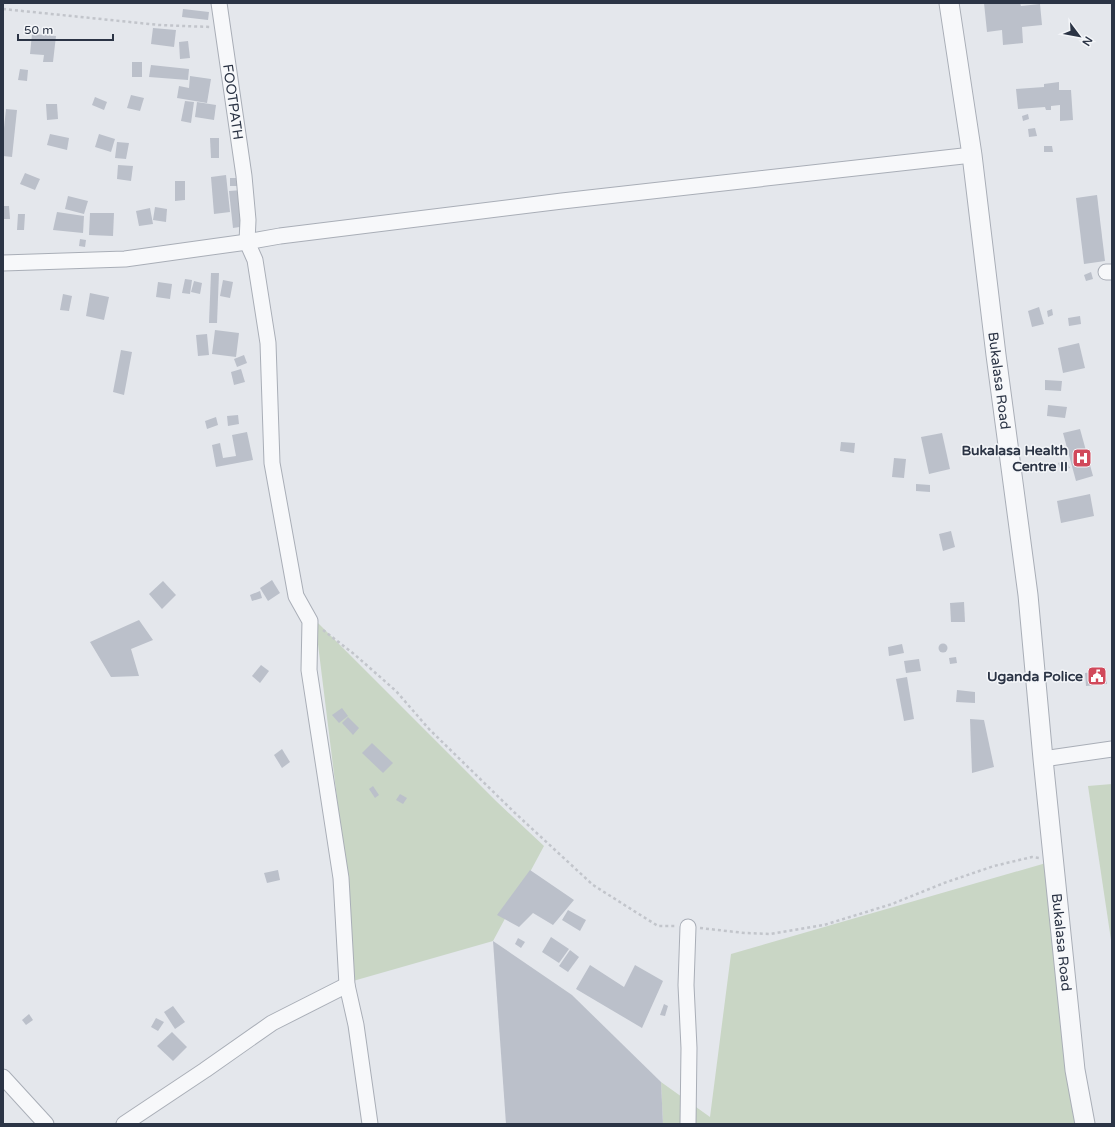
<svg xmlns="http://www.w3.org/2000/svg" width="1115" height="1127" font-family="'Varela Round',sans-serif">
<rect width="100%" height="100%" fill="#e4e7ec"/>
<g fill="#c9d6c5">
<polygon points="315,620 496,801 544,846 493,941 353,981 347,879"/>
<polygon points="1112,784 1112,940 1111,940 1088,786"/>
<polygon points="1046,863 1080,1124 663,1124 661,1082 710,1117 731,954"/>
</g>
<g fill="#bbc0ca">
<polygon points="984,3 1020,3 1021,6 1040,4 1042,25 1022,27 1023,43 1003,45 1002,30 987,32"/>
<polygon points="183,9 209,12 208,20 182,17"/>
<polygon points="153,28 176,30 174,47 151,44"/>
<polygon points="32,34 56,36 53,62 43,62 44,55 30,54"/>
<polygon points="188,41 190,58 180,59 179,42"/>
<rect x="132" y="62" width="10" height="15"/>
<polygon points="151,65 189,69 188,80 149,77"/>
<polygon points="20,69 28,70 27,81 18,80"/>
<polygon points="190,76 211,79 207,103 177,98 179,86 189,88"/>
<polygon points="1059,82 1059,90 1071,90 1073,120 1060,121 1060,105 1051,106 1051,110 1046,110 1045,107 1018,109 1016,89 1044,87 1044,84"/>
<polygon points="131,95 144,98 140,111 127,108"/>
<polygon points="95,97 107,102 104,110 92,105"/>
<polygon points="185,101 194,102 191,123 181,121"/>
<polygon points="197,102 216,105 214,120 195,117"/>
<polygon points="46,104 57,104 58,119 47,120"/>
<polygon points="6,109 17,110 12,157 3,156 3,138"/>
<polygon points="1028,114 1029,119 1023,121 1022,116"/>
<polygon points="1035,128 1037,136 1029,137 1028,129"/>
<polygon points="50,134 69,138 67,150 47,145"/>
<polygon points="99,134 115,139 111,152 95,147"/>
<polygon points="210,138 219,138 219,158 211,158"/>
<polygon points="117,142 129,143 126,159 115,158"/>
<polygon points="1044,146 1052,146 1053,152 1044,152"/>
<polygon points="118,165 133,166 131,181 117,179"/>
<polygon points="25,173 40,179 35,190 20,184"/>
<polygon points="226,175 230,212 214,214 211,177"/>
<rect x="230" y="178" width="8" height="8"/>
<polygon points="175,181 185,181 185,200 175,201"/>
<polygon points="242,190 246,226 233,228 229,191"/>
<polygon points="1097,195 1105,261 1084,264 1076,198"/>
<polygon points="68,196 88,201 84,214 65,209"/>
<polygon points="3,206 9,206 10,219 3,219"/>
<polygon points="155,207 167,209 166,222 153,220"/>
<polygon points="150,208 153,224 139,226 136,211"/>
<polygon points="57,212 84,216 83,233 53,230"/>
<polygon points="90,213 114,213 113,236 89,235"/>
<polygon points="18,214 25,214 24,230 17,230"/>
<polygon points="80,239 86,240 85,247 79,246"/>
<polygon points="1091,272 1093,279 1086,281 1084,275"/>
<polygon points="211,273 219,273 217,323 209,323"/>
<polygon points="185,279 192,280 190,294 182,293"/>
<polygon points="223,280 233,282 230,298 220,296"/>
<polygon points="194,281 202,283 200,294 191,292"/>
<polygon points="158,282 172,284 170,299 156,297"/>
<polygon points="90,293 109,297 104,320 86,316"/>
<polygon points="63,294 72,296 69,311 60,310"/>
<polygon points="1039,307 1044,324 1032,327 1028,311"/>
<polygon points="1052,309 1053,315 1048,317 1047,311"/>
<polygon points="1080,316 1081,324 1069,326 1068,318"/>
<polygon points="215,330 239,333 236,357 212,354"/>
<polygon points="207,334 209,355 198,356 196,335"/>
<polygon points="1079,343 1085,368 1063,373 1058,348"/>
<polygon points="121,350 132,352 124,395 113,392"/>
<polygon points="244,355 247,363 237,367 234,359"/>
<polygon points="241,369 245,382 234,385 231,372"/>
<polygon points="1045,380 1062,381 1061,391 1045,390"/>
<polygon points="1048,405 1067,407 1065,418 1047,416"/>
<polygon points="238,415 239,424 228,426 227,416"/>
<polygon points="216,417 218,425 207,429 205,421"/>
<polygon points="1080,429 1093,476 1076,481 1063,433"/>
<polygon points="247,432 253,460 216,467 212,445 220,443 223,458 236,456 232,435"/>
<polygon points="942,433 950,469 929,474 921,437"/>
<polygon points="841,442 855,443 854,453 840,451"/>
<polygon points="894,458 906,459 904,478 892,477"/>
<polygon points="1066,460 1070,468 1061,471 1058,463"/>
<polygon points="916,484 930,485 930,492 916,491"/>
<polygon points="1090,494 1094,516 1061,523 1057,501"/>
<polygon points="951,531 955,547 943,551 939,534"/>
<polygon points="272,580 280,593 268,601 260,588"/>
<polygon points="163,581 176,595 162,609 149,594"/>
<polygon points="260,591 262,598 252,601 250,595"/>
<polygon points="964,602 965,622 951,622 950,603"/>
<polygon points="139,620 153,640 131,649 139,676 111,677 90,642"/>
<circle cx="943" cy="648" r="4.5"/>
<polygon points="902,644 904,653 889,656 888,647"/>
<polygon points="956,657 957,663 950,664 949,658"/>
<polygon points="919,659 921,671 906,673 904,661"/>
<polygon points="261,665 269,671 260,683 252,676"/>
<polygon points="1105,670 1107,684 1086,686 1085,673"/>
<polygon points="907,677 914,719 904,721 896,679"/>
<polygon points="957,690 975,692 975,703 956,702"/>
<polygon points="342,708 348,716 339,723 332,715"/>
<polygon points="348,717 359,728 353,735 342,723"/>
<polygon points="970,719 984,720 994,767 972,773"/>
<polygon points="372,743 393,763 383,773 362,753"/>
<polygon points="282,749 290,762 282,768 274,755"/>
<polygon points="373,786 379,795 375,798 369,789"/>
<polygon points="400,794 407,798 403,804 396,800"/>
<polygon points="278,870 280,880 267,883 264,873"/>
<polygon points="530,870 574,900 553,925 533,913 519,927 497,915"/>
<polygon points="568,910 586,920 580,931 562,920"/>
<polygon points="551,937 569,949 559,963 542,952"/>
<polygon points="518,938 525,942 521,948 515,944"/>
<polygon points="493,941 572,995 661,1082 663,1124 506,1124"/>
<polygon points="570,950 579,957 568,972 559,966"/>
<polygon points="590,965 624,987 635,965 663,981 642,1028 576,989"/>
<polygon points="664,1004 668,1006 665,1016 660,1015"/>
<polygon points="173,1006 185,1022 175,1029 164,1012"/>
<polygon points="29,1014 33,1020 26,1025 22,1020"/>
<polygon points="156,1018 164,1022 158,1031 151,1027"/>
<polygon points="172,1032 187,1047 173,1061 157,1046"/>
</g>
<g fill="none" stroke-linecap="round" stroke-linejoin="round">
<defs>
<g id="minor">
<path id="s1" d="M 219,3 L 244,176 L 248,220 L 247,242 L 255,260 L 268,343 L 272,463 L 296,596 L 310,621 L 309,670 L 341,878 L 347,985 L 356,1025 L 370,1124"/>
<polyline points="3,263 125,259 247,242 280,236 562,201 972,155"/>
<polyline points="1106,272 1112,272"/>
<polyline points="1043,759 1112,749"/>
<polyline points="688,927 686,985 689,1048 688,1124"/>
<polyline points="3,1077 46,1124"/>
<polyline points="124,1124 205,1070 272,1023 347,985"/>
</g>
<g id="tertiary">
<path id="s2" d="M 949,3 L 972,155 L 996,355 L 1028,595 L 1043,759 L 1075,1070 L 1085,1124"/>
</g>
</defs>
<use href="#minor" stroke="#a9aeb7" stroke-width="17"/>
<use href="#tertiary" stroke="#a9aeb7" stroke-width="21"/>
<g stroke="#c2c5cb" stroke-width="2.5" stroke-dasharray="3 3" stroke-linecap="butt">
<polyline points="3,9 159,25 210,27"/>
<polyline points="323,630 354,654 396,691 429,729 515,813 593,885 634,911 658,926 675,926"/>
<polyline points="700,928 745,933 770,934 824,925 892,904 944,883 994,866 1032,857 1039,858"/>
</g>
<use href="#minor" stroke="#f7f8fa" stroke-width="15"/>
<use href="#tertiary" stroke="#f7f8fa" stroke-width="19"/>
</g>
<defs>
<symbol id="hospital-square" viewBox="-11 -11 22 22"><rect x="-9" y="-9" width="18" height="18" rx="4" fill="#d1495b" stroke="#f4f6f9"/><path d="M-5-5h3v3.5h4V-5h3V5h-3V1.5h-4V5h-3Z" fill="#fff"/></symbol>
<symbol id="civic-square" viewBox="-11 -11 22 22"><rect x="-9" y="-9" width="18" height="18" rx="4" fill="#d1495b" stroke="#f4f6f9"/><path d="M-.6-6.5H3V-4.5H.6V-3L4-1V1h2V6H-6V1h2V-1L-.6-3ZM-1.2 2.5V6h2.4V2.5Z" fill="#fff"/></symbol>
</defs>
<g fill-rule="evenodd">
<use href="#hospital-square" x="1071" y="447" width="22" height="22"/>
<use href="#civic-square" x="1086" y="665" width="22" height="22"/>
</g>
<g text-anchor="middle" stroke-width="3" stroke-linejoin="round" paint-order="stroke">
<g font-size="14" fill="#2b3445" stroke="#f4f6f9">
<text dy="5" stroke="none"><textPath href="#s1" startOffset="100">FOOTPATH</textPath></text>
<text dy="5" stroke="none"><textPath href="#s2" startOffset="381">Bukalasa Road</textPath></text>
<text dy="5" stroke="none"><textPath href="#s2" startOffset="946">Bukalasa Road</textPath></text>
</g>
<g font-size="14" font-weight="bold" fill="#2b3445" stroke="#f4f6f9" text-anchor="end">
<text x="1068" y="455">Bukalasa Health<tspan x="1068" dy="16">Centre II</tspan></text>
<text x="1083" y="681">Uganda Police</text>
</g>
</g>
<rect width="1115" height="1127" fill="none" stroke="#2b3445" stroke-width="8"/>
<g transform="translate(1079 36) rotate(122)" stroke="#f4f6f9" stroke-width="3" paint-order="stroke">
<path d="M0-3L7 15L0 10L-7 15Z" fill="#2b3445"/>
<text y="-6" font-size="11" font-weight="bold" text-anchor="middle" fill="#2b3445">N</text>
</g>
<path d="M18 34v6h95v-6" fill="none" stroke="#2b3445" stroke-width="2"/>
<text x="24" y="34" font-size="12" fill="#2b3445" stroke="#f4f6f9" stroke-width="3" paint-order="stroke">50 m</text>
</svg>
